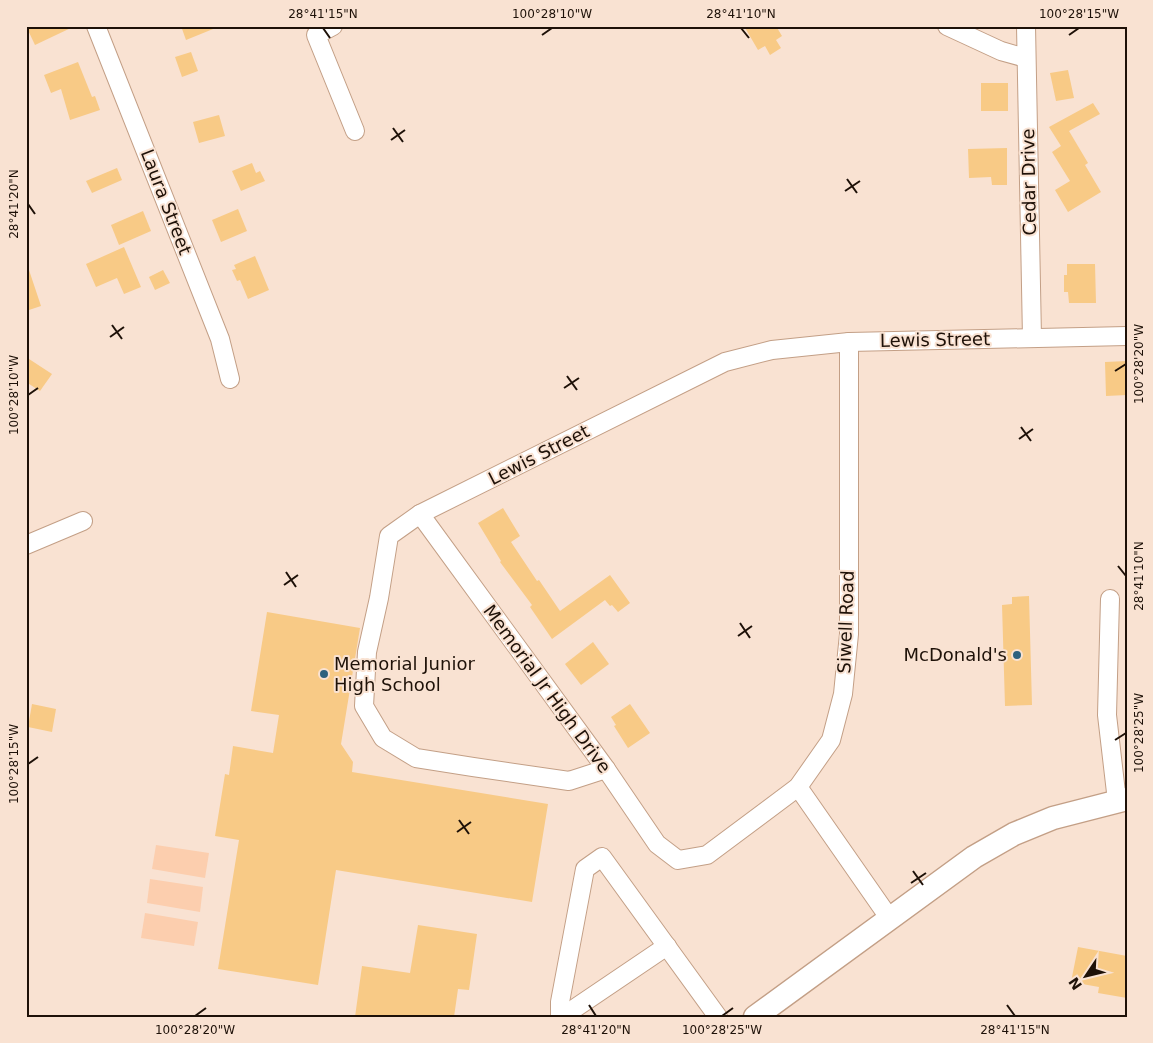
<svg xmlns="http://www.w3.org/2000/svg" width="1153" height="1043" font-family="'DejaVu Sans',sans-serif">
<rect width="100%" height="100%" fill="#f9e2d2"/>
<g fill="#fcceae">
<polygon points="156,845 209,853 205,878 152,869"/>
<polygon points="150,879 203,887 200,912 147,903"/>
<polygon points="145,913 198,922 194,946 141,938"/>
</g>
<g fill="#f8ca86">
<polygon points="26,26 75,26 35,45"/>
<polygon points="181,26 218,26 218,27 186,40"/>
<polygon points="744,26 776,26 782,36 776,40 781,48 770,55 765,46 758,50"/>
<polygon points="191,52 198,71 182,77 175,57"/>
<polygon points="78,62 92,97 95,96 100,110 70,120 61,89 51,93 44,75"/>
<polygon points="1068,70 1074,98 1056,101 1050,73"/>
<rect x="981" y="83" width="27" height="28"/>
<polygon points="1093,103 1100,114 1069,131 1088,163 1085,165 1101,192 1068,212 1055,190 1070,181 1052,152 1061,146 1049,127"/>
<polygon points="219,115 225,136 199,143 193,122"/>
<polygon points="1007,148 1007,185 992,185 991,177 969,178 968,149"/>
<polygon points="252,163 256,173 260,171 265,181 241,191 232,171"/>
<polygon points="117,168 122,180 92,193 86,181"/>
<polygon points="238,209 247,231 221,242 212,220"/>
<polygon points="143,211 151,231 119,245 111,225"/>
<polygon points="124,247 141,287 124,294 117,278 96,287 86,264"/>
<polygon points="255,256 269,290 248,299 240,280 237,281 232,270 236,269 234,265"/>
<polygon points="1067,264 1095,264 1096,303 1069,303 1068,292 1064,292 1064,275 1067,275"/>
<polygon points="26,270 29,270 41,306 26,311"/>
<polygon points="163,270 170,283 155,290 149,277"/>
<polygon points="26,357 52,374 40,391 26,382"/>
<polygon points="1127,361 1127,395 1106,396 1105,362"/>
<polygon points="503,508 520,536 511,542 537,581 539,580 560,611 610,575 630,603 618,612 612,605 610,606 605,600 552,639 530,607 532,605 500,562 501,561 478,523"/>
<polygon points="1029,596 1032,705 1005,706 1002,605 1012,604 1012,597"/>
<polygon points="267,612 360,628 341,744 353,762 352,772 548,804 532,902 336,870 318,985 218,969 239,840 215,836 225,774 229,775 233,746 273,753 279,715 251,711"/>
<polygon points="593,642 609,664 581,685 565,664"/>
<polygon points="32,704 56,709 52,732 28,727"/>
<polygon points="630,704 650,733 628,748 614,726 616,725 611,717"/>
<polygon points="418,925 477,934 469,990 458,989 454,1017 355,1017 362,966 410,973"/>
<polygon points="1078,947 1127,956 1127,998 1098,993 1099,987 1071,982"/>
</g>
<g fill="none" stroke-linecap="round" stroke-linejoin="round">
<defs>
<g id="minor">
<polyline points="96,26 220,339 230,379"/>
<polyline points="333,26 316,35 355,131"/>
<polyline points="947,26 1001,51 1026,58"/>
<polyline points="1026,26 1032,338"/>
<polyline points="420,514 606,769 657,844 678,860 707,855 798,787 831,740 843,694 849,634 849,342"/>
<polyline points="26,545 83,521"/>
<polyline points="1110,599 1107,715 1117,801"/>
<polyline points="606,769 569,781 473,767 416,758 383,738 364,706 367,652 379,598 389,536 420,514 725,362 772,350 849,342 1127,336"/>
<polyline points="798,787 890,919"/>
<polyline points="560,1017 560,1002 585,869 602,857 718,1017"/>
<polyline points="562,1017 667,946"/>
</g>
<polyline id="major" points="755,1017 974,857 1014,834 1053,818 1127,799"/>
</defs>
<use href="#minor" stroke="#c39f86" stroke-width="20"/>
<use href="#major" stroke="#c39f86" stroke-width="25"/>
<use href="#minor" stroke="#fff" stroke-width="18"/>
<use href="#major" stroke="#fff" stroke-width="22"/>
</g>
<path fill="none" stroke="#1e1108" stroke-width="2" d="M 323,28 L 330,38M 741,28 L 749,38M 542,35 L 552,28M 1069,35 L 1079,28M 393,128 L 403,142M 391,140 L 405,130M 847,179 L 857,193M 845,191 L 860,181M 28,204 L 35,214M 112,325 L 122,339M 110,337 L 124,327M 1115,371 L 1126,364M 567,376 L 577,390M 564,388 L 579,378M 28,395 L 38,388M 1021,427 L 1031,441M 1019,439 L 1033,429M 1118,566 L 1126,576M 286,572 L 296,587M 284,585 L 298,575M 740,623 L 750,638M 738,636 L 752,626M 1115,740 L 1126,733M 28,764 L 38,757M 459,820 L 469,834M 457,832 L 471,822M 913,871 L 923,885M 911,883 L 926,873M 589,1005 L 596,1016M 1007,1005 L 1015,1016M 195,1016 L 206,1008M 722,1016 L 733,1008"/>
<g fill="#2e617e" stroke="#f9e2d2" stroke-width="2">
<circle cx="1017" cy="655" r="5"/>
<circle cx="324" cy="674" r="5"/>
</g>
<g text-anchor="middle" stroke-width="4" stroke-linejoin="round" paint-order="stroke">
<g font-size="18" fill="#1e1108" stroke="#f9e2d2">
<text transform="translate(1029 182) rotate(-91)" y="6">Cedar Drive</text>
<text transform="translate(166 202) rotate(69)" y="6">Laura Street</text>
<text transform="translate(935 340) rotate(-1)" y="6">Lewis Street</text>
<text transform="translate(539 455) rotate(-27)" y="6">Lewis Street</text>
<text transform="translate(846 622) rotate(-88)" y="6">Siwell Road</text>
<text transform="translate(547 689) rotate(54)" y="6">Memorial Jr High Drive</text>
</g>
<g font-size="18" fill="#1e1108" stroke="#f9e2d2" text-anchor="end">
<text x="1007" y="661">McDonald's</text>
<text x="334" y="670" text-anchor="start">Memorial Junior<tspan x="334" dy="21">High School</tspan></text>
</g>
</g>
<rect width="1153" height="1043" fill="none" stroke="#f9e2d2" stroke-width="55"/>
<g transform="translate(1086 976) rotate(235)" stroke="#f9e2d2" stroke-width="4" paint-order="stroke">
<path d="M0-4L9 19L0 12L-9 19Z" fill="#1e1108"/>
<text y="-8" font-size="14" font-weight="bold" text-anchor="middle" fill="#1e1108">N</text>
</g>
<rect x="28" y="28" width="1098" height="988" fill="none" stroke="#1e1108" stroke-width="2"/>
<g font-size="12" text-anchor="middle" fill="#1e1108">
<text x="323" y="18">28°41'15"N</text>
<text x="552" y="18">100°28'10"W</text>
<text x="741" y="18">28°41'10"N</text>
<text x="1079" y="18">100°28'15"W</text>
<text transform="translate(14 204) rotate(-90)" y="4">28°41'20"N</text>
<text transform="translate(1139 364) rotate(-90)" y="4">100°28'20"W</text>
<text transform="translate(14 395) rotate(-90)" y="4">100°28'10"W</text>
<text transform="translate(1139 576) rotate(-90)" y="4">28°41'10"N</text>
<text transform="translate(1139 733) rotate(-90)" y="4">100°28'25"W</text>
<text transform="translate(14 764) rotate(-90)" y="4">100°28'15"W</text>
<text x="195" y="1034">100°28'20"W</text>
<text x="596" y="1034">28°41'20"N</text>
<text x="722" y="1034">100°28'25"W</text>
<text x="1015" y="1034">28°41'15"N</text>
</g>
</svg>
